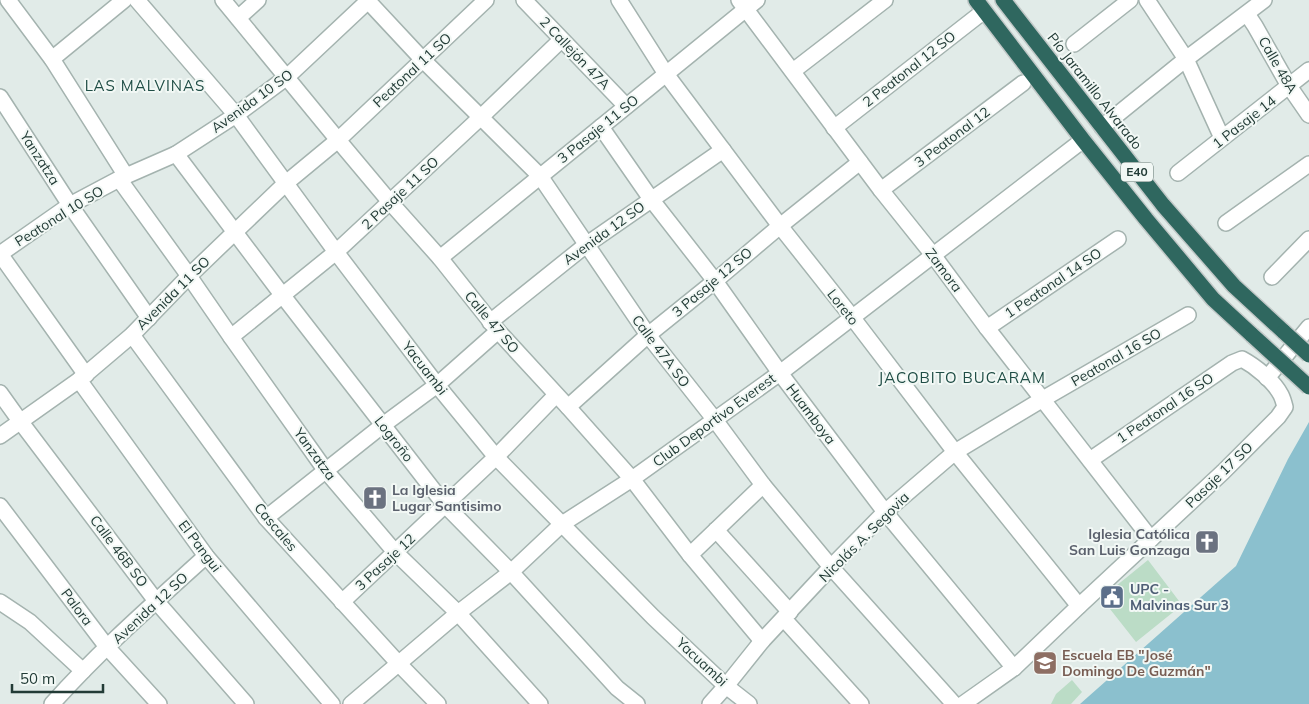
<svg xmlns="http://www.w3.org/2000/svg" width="1309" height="704" font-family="Mulish,sans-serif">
<rect width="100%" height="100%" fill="#e1ebe8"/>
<g fill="#bbdcc6">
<polygon points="1148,560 1182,605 1136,642 1110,609 1123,596 1116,586"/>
<polygon points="1072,680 1082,692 1071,704 1051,704 1056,694"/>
</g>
<polygon fill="#8bc0ce" points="1309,422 1309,704 1080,704 1236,566 1288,459"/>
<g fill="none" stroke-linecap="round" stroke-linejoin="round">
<defs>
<g id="minor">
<polyline points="8,0 52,59 126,176"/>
<polyline points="137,0 236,115 336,252 437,385 496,457 653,617 726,686 749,704"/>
<polyline points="223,0 338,140 390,202 440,258 498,331 568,407 632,479 690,555 762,641"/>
<polyline points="367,0 423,60 540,176 648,335 715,420 763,485 831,567 954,704"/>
<polyline points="524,0 626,106"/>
<polyline points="619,0 666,74 780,226 852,317 955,452 1079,606"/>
<polyline points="739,0 881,190 933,255 987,328 1151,539"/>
<polyline points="1147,0 1186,59 1222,138"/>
<polyline points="1247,14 1255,26 1289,86 1309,115"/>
<polyline points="238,18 258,0"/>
<polyline points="1074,44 1130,0"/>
<polyline points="52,59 124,0"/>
<polyline points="793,71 885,0"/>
<polyline points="0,97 70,205 149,318"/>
<polyline points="601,127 651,199 715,281 780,373 885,512 1014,668"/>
<polyline points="1102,127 1186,59 1264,0"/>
<polyline points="834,128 984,11"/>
<polyline points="176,154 283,296 445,505 511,572 617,688 637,704"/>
<polyline points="1178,173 1309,70"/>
<polyline points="119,179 189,276 231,337 326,471 395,552 458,613 540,704"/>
<polyline points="881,190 1023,83"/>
<polyline points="1226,223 1309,164"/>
<polyline points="0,254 70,205 119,179 176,154 236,115 287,77 369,0"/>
<polyline points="0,254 86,375"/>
<polyline points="440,258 757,0"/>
<polyline points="1272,277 1309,239"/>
<polyline points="490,322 586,245 723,150"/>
<polyline points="987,328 1118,239"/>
<polyline points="132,335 266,518 399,664 438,704"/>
<polyline points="231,337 336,252 481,117 561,40"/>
<polyline points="1267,378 1309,327"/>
<polyline points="79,380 206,556 332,704"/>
<polyline points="0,393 20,421 156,601 246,704"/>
<polyline points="568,407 648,335 715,281 780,226 860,162"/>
<polyline points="0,436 79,380 132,335 189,276 286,183 338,140 486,0"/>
<polyline points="0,506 107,647 159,704"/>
<polyline points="266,518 383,425 437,385 498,331"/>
<polyline points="716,530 790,612"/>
<polyline points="690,555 763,485"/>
<polyline points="0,602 30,622 83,671"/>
<polyline points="342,602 496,457 556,395"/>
<polyline points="784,619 861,704"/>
<path d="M 52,704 C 99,651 153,604 206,556"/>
<polyline points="351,704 458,613 511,572 562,524 632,479 780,373 1083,140"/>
<polyline points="710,704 726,686 762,641 831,567 885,512 955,452 1043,399 1188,315"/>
<path d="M 963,704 L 1014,668 L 1079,606 L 1223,472 L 1278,417 L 1285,407 C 1284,403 1283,399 1281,395 C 1274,381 1255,366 1242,359 L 1232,363 L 1090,460"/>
</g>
<g id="highway">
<polyline points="976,0 1083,140 1146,219 1213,299 1252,335"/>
<polyline points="1003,0 1163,205 1234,286 1284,332"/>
</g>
</defs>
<use href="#minor" stroke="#a4b3af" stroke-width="18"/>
<use href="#highway" stroke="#c1c8c7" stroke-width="18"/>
<use href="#minor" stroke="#fff" stroke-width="15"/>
<use href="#highway" stroke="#2f675f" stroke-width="15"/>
<defs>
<g id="highway-bridge">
<polyline points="1284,332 1309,355"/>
<polyline points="1252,335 1309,387"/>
</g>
</defs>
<use href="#highway-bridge" stroke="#c1c8c7" stroke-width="18" stroke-linecap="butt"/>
<use href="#highway-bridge" stroke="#2f675f" stroke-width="15"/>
</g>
<defs>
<symbol id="church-square" viewBox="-11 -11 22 22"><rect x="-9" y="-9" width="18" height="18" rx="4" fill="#6b7280" stroke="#f2f8f5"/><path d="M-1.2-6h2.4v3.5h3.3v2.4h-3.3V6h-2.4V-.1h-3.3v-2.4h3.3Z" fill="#fff"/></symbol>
<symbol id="civic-square" viewBox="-11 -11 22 22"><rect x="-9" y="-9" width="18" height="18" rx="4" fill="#5c6f8a" stroke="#f2f8f5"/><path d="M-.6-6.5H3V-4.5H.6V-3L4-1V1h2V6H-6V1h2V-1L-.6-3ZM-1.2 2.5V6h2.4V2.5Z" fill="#fff"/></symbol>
<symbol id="school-square" viewBox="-11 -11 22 22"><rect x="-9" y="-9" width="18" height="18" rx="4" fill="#8d6e63" stroke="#f2f8f5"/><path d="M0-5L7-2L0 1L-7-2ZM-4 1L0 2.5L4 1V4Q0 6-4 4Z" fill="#fff"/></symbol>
</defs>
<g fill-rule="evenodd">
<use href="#church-square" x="361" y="484" width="28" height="28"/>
<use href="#church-square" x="1193" y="528" width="28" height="28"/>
<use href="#civic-square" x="1098" y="583" width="28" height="28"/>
<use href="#school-square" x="1031" y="649" width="28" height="28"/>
</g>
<g text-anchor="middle" stroke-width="4" stroke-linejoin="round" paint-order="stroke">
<rect fill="#f2f8f5" stroke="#60746f" stroke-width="1" x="1121" y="162.5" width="32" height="19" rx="4"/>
<g font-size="12" font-weight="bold" fill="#223b36">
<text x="1137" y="176">E40</text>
</g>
<g font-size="14" fill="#223b36" stroke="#f2f8f5">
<text transform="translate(575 53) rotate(46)" y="5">2 Callejón 47A</text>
<text transform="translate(1278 65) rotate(60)" y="5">Calle 48A</text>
<text transform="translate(909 69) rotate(-38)" y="5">2 Peatonal 12 SO</text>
<text transform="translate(412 70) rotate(-43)" y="5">Peatonal 11 SO</text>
<text transform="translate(1095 91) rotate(52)" y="5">Pío Jaramillo Alvarado</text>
<text transform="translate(252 101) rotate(-36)" y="5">Avenida 10 SO</text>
<text transform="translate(1244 122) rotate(-38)" y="5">1 Pasaje 14</text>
<text transform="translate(598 129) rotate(-39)" y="5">3 Pasaje 11 SO</text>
<text transform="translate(952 137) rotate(-37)" y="5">3 Peatonal 12</text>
<text transform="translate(40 158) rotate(57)" y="5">Yanzatza</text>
<text transform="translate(400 193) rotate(-43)" y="5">2 Pasaje 11 SO</text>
<text transform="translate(59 216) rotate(-32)" y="5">Peatonal 10 SO</text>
<text transform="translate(604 233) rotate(-36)" y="5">Avenida 12 SO</text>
<text transform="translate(944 270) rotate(53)" y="5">Zamora</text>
<text transform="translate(712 282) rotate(-40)" y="5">3 Pasaje 12 SO</text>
<text transform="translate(1053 283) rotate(-34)" y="5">1 Peatonal 14 SO</text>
<text transform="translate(173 293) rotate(-45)" y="5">Avenida 11 SO</text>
<text transform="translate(843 307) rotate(52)" y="5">Loreto</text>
<text transform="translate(492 322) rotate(50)" y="5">Calle 47 SO</text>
<text transform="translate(661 351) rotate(53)" y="5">Calle 47A SO</text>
<text transform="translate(1116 357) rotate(-30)" y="5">Peatonal 16 SO</text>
<text transform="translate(425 368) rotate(52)" y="5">Yacuambi</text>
<text transform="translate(1165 408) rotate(-34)" y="5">1 Peatonal 16 SO</text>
<text transform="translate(811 414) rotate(53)" y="5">Huamboya</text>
<text transform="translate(714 420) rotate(-36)" y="5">Club Deportivo Everest</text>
<text transform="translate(394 439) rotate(52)" y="5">Logroño</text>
<text transform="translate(315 454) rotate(54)" y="5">Yanzatza</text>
<text transform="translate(1219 475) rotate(-44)" y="5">Pasaje 17 SO</text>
<text transform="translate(276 527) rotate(50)" y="5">Cascales</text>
<text transform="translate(864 537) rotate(-45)" y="5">Nicolás A. Segovia</text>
<text transform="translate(200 546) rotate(53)" y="5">El Pangui</text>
<text transform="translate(119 551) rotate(53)" y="5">Calle 46B SO</text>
<text transform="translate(385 562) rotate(-43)" y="5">3 Pasaje 12</text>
<text transform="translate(77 607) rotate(53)" y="5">Palora</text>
<text transform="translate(150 608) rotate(-43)" y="5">Avenida 12 SO</text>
<text transform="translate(702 662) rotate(43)" y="5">Yacuambi</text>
</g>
<g font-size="14" font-weight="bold" fill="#5b616d" stroke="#f2f8f5" text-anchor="start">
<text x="392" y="495">La Iglesia<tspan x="392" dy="16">Lugar Santisimo</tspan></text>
<text x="1190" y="539" text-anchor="end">Iglesia Católica<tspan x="1190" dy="16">San Luis Gonzaga</tspan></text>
</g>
<g font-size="14" font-weight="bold" fill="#4e5e75" stroke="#f2f8f5" text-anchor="start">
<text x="1130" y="594">UPC -<tspan x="1130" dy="16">Malvinas Sur 3</tspan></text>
</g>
<g font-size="14" font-weight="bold" fill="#785e54" stroke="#f2f8f5" text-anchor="start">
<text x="1062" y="660">Escuela EB "José<tspan x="1062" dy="16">Domingo De Guzmán"</tspan></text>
</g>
<g font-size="15" letter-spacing="1" fill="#1f4d45" stroke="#f2f8f5">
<text x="145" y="91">LAS MALVINAS</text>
<text x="962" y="383">JACOBITO BUCARAM</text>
</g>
</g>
<path d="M12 684v8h91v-8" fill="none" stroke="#223b36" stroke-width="2.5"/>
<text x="20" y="684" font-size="15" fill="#223b36" stroke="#f2f8f5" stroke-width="4" paint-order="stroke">50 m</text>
</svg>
